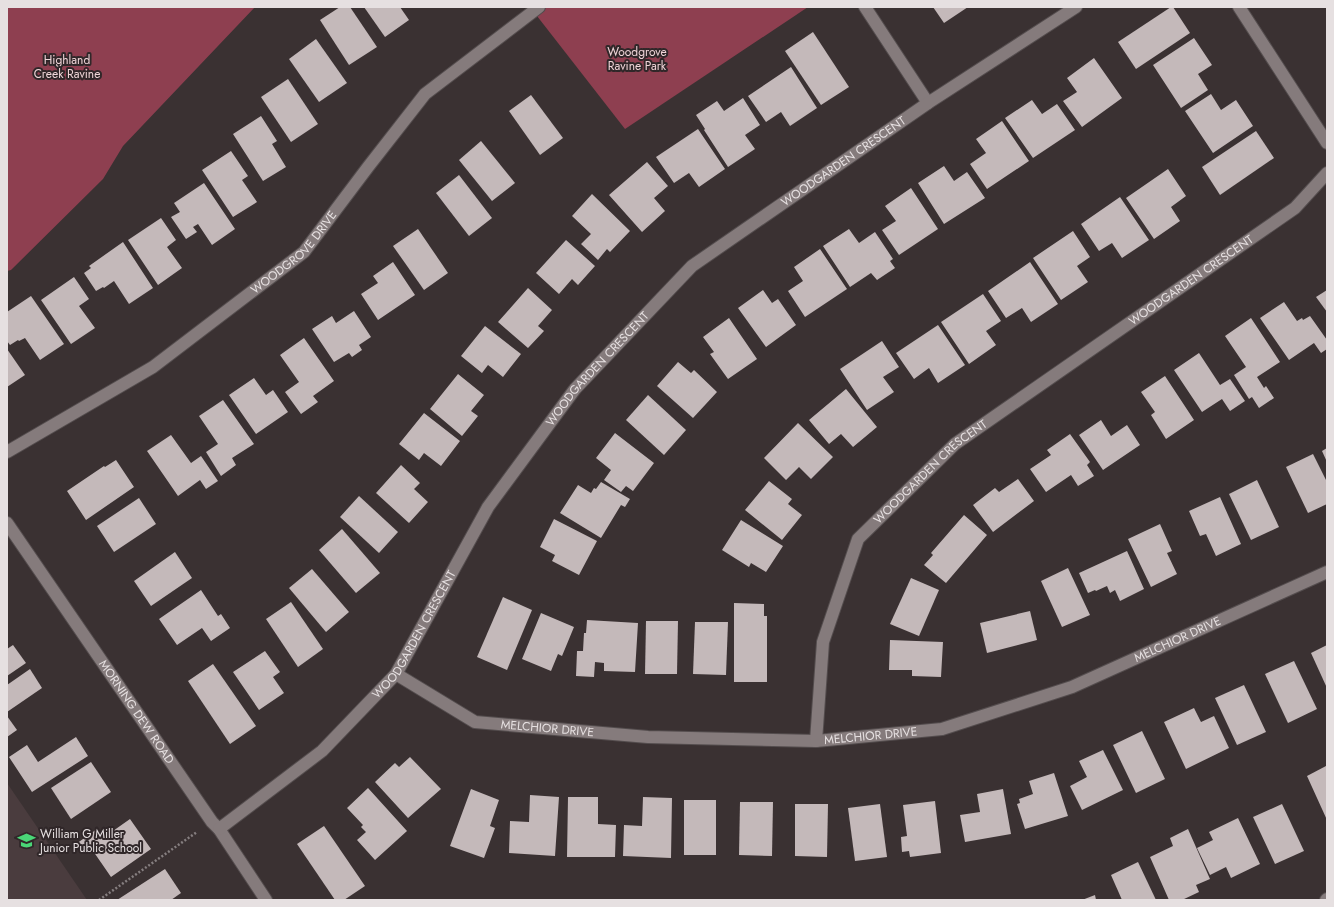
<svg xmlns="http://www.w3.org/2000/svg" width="1334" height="907" font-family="Jost,sans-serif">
<rect width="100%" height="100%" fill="#3a3132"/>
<polygon fill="#4a3c3e" points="7,783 87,900 7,900"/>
<g fill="#8e3f50">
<polygon points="7,7 255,7 123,146 103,179 11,270 7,271"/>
<polygon points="530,7 808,7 625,129"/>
</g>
<g fill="#c4b9ba">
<polygon points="340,7 350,7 377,47 349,65 320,20"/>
<polygon points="364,7 400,7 409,20 385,37"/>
<polygon points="933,7 968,7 944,23"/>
<polygon points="1171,7 1173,7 1190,33 1136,69 1118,42"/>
<polygon points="813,32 849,87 821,105 785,51"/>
<polygon points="1194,38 1212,65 1198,74 1208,90 1181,108 1153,65"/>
<polygon points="316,39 347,83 319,102 289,59"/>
<polygon points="1094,58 1122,98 1082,127 1063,101 1077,92 1067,78"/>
<polygon points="791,67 817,108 790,126 781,112 766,122 748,96"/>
<polygon points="288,79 318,124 291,142 261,97"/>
<polygon points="1211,94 1221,110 1236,100 1253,126 1213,153 1185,111"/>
<polygon points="531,95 563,138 540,155 509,111"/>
<polygon points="743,98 760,125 745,135 755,149 728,167 704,130 705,129 696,115 717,101 724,111"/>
<polygon points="1032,100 1042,114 1057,104 1075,130 1033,158 1005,118"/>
<polygon points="261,116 277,141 272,144 286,167 263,181 233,134"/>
<polygon points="1002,121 1029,161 987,189 970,164 986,153 976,139"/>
<polygon points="698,129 725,169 699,187 689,173 674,183 656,157"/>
<polygon points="1256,131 1274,158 1220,195 1202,167"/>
<polygon points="481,141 515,183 492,201 459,160"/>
<polygon points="231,151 248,176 242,180 257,202 233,217 202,170"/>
<polygon points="647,162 668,186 654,198 665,211 642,232 609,195"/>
<polygon points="944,166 954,181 967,172 985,198 944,224 918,183"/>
<polygon points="1168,169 1186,196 1171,207 1180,221 1154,239 1126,198"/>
<polygon points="459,175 492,218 469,236 436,193"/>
<polygon points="204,183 235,229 212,245 198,224 193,227 197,232 186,239 171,217 180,212 174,203"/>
<polygon points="911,188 938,229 899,255 882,230 896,221 885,206"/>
<polygon points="592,194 630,231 610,252 607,249 598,260 581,244 591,234 572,216"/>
<polygon points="1120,197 1149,240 1122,258 1112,243 1099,251 1081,224"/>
<polygon points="161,218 176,240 167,247 182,268 158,285 128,240"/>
<polygon points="418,229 448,273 424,290 393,246"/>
<polygon points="849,229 859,243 875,232 893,259 890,261 895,268 877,280 871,273 850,287 823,246"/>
<polygon points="1073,231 1090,257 1077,266 1088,282 1061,300 1033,258"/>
<polygon points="566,240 595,266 578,285 572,279 559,294 536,273"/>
<polygon points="123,242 153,288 129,304 114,281 104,288 103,287 96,291 84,273 91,268 89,266"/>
<polygon points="820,249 847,289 805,317 788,291 803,281 794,267"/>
<polygon points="393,262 415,295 378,320 361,294 378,283 373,276"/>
<polygon points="1030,262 1058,304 1031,322 1022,308 1006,318 988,291"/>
<polygon points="74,277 89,299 79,306 95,328 71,344 41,300"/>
<polygon points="528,288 552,310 538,326 544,331 528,348 498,322"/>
<polygon points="763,290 772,303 778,299 796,325 766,347 738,308"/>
<polygon points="1327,290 1327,312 1316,297"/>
<polygon points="983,294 1001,321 986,331 996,345 969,364 941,322"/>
<polygon points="31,296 64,344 40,360 25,338 19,341 18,340 10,345 7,341 7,312"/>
<polygon points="1284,302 1297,321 1302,318 1303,320 1310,316 1327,340 1327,349 1321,353 1314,343 1289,360 1260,318"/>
<polygon points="354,311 371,337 359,345 362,350 352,357 349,353 334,362 312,329 332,316 336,323"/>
<polygon points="729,318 757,359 728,379 710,354 714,352 703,337"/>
<polygon points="1251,318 1280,362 1257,377 1264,388 1266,386 1274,398 1259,408 1252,397 1249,399 1234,375 1246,367 1225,336"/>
<polygon points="938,325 965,365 938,383 929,368 914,379 896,353"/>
<polygon points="485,326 521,354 503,377 488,365 482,373 461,356"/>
<polygon points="304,338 334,381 313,396 318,402 301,414 285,392 299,382 280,355"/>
<polygon points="882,341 899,367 883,377 894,392 867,410 840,369"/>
<polygon points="7,349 25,375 7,387"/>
<polygon points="1199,353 1220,385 1230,379 1245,401 1230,411 1222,399 1202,412 1174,370"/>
<polygon points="678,362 691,373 694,370 717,392 693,418 657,386"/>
<polygon points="458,374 484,395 471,411 478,416 462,436 430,409"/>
<polygon points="1165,376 1194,420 1166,439 1151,415 1155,412 1141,392"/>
<polygon points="254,378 266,395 273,390 288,412 256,434 229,395"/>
<polygon points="846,389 877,427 853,447 841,434 829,444 809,420"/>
<polygon points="648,395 686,430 664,455 626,420"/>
<polygon points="223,400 254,444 232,458 236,465 221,476 206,452 218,444 199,416"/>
<polygon points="424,413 460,441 441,466 424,453 419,460 399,444"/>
<polygon points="1101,420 1111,436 1127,425 1140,445 1103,470 1079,435"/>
<polygon points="798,423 833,457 811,479 799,467 786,480 764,458"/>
<polygon points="615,433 654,463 633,491 626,486 621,492 604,480 611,470 596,458"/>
<polygon points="1070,434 1090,462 1087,465 1094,476 1078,486 1071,475 1046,492 1030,469 1051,455 1047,450"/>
<polygon points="171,435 191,463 201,456 218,481 206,489 200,480 178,496 147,451"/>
<polygon points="1327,448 1327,462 1322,451"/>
<polygon points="1313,454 1327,482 1327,504 1308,513 1286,467"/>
<polygon points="116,460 134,487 86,520 67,491 104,466 105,467"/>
<polygon points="401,465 420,483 414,489 428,502 409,523 376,493"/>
<polygon points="1018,479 1034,501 993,532 973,505 995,488 999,492"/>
<polygon points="1257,480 1279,527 1251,540 1229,494"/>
<polygon points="769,481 792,499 788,504 802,515 782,540 745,510"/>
<polygon points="601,482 630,499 625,507 621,505 601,538 560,513 578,485 591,493 594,488 596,489"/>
<polygon points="359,496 398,532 379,553 340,517"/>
<polygon points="1220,497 1241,544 1216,556 1206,534 1200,536 1189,511"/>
<polygon points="139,498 156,524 114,552 97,526"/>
<polygon points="964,515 987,535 946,583 924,565 933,555 931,553"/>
<polygon points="554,519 597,541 579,575 552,561 555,555 540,547"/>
<polygon points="741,520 783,546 766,572 751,563 749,567 722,550"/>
<polygon points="1160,524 1172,551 1167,553 1177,574 1151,587 1128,539"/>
<polygon points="342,529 380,573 356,593 319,550"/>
<polygon points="1127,551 1144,589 1120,601 1115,590 1110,593 1107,586 1096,591 1095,590 1088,593 1079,573"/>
<polygon points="175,552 192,578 151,606 134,581"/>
<polygon points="1068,568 1090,615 1062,627 1041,581"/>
<polygon points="312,569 349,612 326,632 289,588"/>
<polygon points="911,578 939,590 919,636 890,624"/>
<polygon points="201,590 218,616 221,614 230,628 211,641 202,628 177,645 159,619"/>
<polygon points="503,597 532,610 507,670 477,657"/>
<polygon points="291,602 323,649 298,667 266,619"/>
<polygon points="734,603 764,604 764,616 767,616 767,682 734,682"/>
<polygon points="1030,611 1037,640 987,653 980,623"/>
<polygon points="541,613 574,627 562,656 558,654 551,671 522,659"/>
<polygon points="587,620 638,623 635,672 604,671 604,663 595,662 594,677 576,676 577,651 583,651 584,633 586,633"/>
<polygon points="646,621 678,621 677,674 645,674"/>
<polygon points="695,622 728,622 726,675 693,674"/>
<polygon points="890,640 943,642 941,677 912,676 912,670 889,670"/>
<polygon points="13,645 26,663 7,676 7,649"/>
<polygon points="1327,645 1327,688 1311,653"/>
<polygon points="265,651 280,672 273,677 284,693 259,710 233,672"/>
<polygon points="1294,661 1317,709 1288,723 1265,674"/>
<polygon points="213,664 256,726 230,744 188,681"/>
<polygon points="30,669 42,688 7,712 7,685"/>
<polygon points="1244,685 1266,732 1237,745 1215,698"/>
<polygon points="1194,708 1201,722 1214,716 1229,748 1186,769 1164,722"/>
<polygon points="7,716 17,730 7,737"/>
<polygon points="1142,731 1165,779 1136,793 1113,745"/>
<polygon points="76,737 88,756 32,792 9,757 27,745 38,762"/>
<polygon points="1103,750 1123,790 1082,810 1070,786 1087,777 1079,761"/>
<polygon points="410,757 441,789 408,818 375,782 395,763 399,767"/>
<polygon points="91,762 111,792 71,819 51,788"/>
<polygon points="1326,766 1327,768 1327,820 1307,776"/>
<polygon points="1054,773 1068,816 1025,829 1017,804 1020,803 1019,799 1033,794 1029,781"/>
<polygon points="368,788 407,831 375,860 357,840 366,832 361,827 363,825 347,808"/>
<polygon points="471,789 499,800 490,826 495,828 484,858 450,846"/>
<polygon points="1003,789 1011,834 965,842 960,815 980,812 977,794"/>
<polygon points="530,795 559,797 555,856 509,853 510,821 529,822"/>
<polygon points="568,797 598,797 598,824 616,825 615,857 567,857"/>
<polygon points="643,797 672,798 671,858 623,856 624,825 642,826"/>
<rect x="684" y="800" width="32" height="55"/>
<polygon points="935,801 941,853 910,857 909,851 902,852 901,837 907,836 903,805"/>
<polygon points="740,802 773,802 772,856 739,855"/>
<polygon points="795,804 828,804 827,857 795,856"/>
<polygon points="880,804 887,857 855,861 848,808"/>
<polygon points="1282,804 1304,851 1275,864 1253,817"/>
<polygon points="1238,818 1260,864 1231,878 1226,867 1210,875 1197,848 1213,840 1209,832"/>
<polygon points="130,819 151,849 111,877 91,848 83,854 76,844 97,829 103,838"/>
<polygon points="324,826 365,886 344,900 335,900 297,844"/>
<polygon points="1188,829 1210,879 1196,885 1199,892 1182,900 1169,900 1150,857 1173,846 1170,838"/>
<polygon points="1138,862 1156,900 1122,900 1111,875"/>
<polygon points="165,869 181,893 171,900 117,900"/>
<polygon points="1095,895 1096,900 1082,900"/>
</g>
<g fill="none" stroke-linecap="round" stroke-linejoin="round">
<defs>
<g id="minor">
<polyline points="865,7 928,103"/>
<polyline points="1239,7 1327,143"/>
<path id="s1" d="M 7,452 L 153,367 L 304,252 L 368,167 L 425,94 L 539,7"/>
<path id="s2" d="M 7,523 L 212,822 L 219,829 L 266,900"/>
<path id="s3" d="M 396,674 L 475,722 L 648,737 L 816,741 L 942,729 L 1072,687 L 1327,572"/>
<path id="s4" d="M 816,741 L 823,642 L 858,539 L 955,444 L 1295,208 L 1327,173"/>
<path id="s5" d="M 219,829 L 322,751 L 396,674 L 488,507 L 575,389 L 692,266 L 928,103 L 1076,7"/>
<polyline points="1326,900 1327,899"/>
</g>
</defs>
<use href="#minor" stroke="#544d4e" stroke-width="14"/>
<polyline stroke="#867f80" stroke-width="2.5" stroke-dasharray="2 2" stroke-linecap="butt" points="99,900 197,832"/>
<use href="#minor" stroke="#857b7c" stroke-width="12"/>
</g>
<defs>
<symbol id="school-bare" viewBox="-9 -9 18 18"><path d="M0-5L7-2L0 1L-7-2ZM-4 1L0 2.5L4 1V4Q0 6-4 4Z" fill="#4ad677" stroke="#302729" stroke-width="2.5" paint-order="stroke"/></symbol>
</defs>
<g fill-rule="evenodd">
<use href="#school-bare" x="14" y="828" width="25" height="25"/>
</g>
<g text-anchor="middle" stroke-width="4" stroke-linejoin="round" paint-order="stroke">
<g font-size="12" fill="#f0d5d8" stroke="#302729">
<text x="637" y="56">Woodgrove<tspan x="637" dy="14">Ravine Park</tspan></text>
<text x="67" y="64">Highland<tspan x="67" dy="14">Creek Ravine</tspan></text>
</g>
<g font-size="12" fill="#e6e0e1" stroke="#302729">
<text dy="4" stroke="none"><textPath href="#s5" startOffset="927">WOODGARDEN CRESCENT</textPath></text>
<text dy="4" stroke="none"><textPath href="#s1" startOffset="351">WOODGROVE DRIVE</textPath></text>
<text dy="4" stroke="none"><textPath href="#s4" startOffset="631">WOODGARDEN CRESCENT</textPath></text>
<text dy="4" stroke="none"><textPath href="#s5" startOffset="603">WOODGARDEN CRESCENT</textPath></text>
<text dy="4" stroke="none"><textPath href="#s4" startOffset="307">WOODGARDEN CRESCENT</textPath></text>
<text dy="4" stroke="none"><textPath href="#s5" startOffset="279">WOODGARDEN CRESCENT</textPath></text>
<text dy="4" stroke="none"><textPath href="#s3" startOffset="813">MELCHIOR DRIVE</textPath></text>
<text dy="4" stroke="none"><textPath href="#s2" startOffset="229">MORNING DEW ROAD</textPath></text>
<text dy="4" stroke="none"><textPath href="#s3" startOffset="165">MELCHIOR DRIVE</textPath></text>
<text dy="4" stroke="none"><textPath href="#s3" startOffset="489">MELCHIOR DRIVE</textPath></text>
</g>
<g font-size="12" fill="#e6e0e1" stroke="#302729" text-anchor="start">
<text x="40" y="838">William G Miller<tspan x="40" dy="14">Junior Public School</tspan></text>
</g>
</g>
<rect width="1334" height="907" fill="none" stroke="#e6e0e1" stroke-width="16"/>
</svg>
